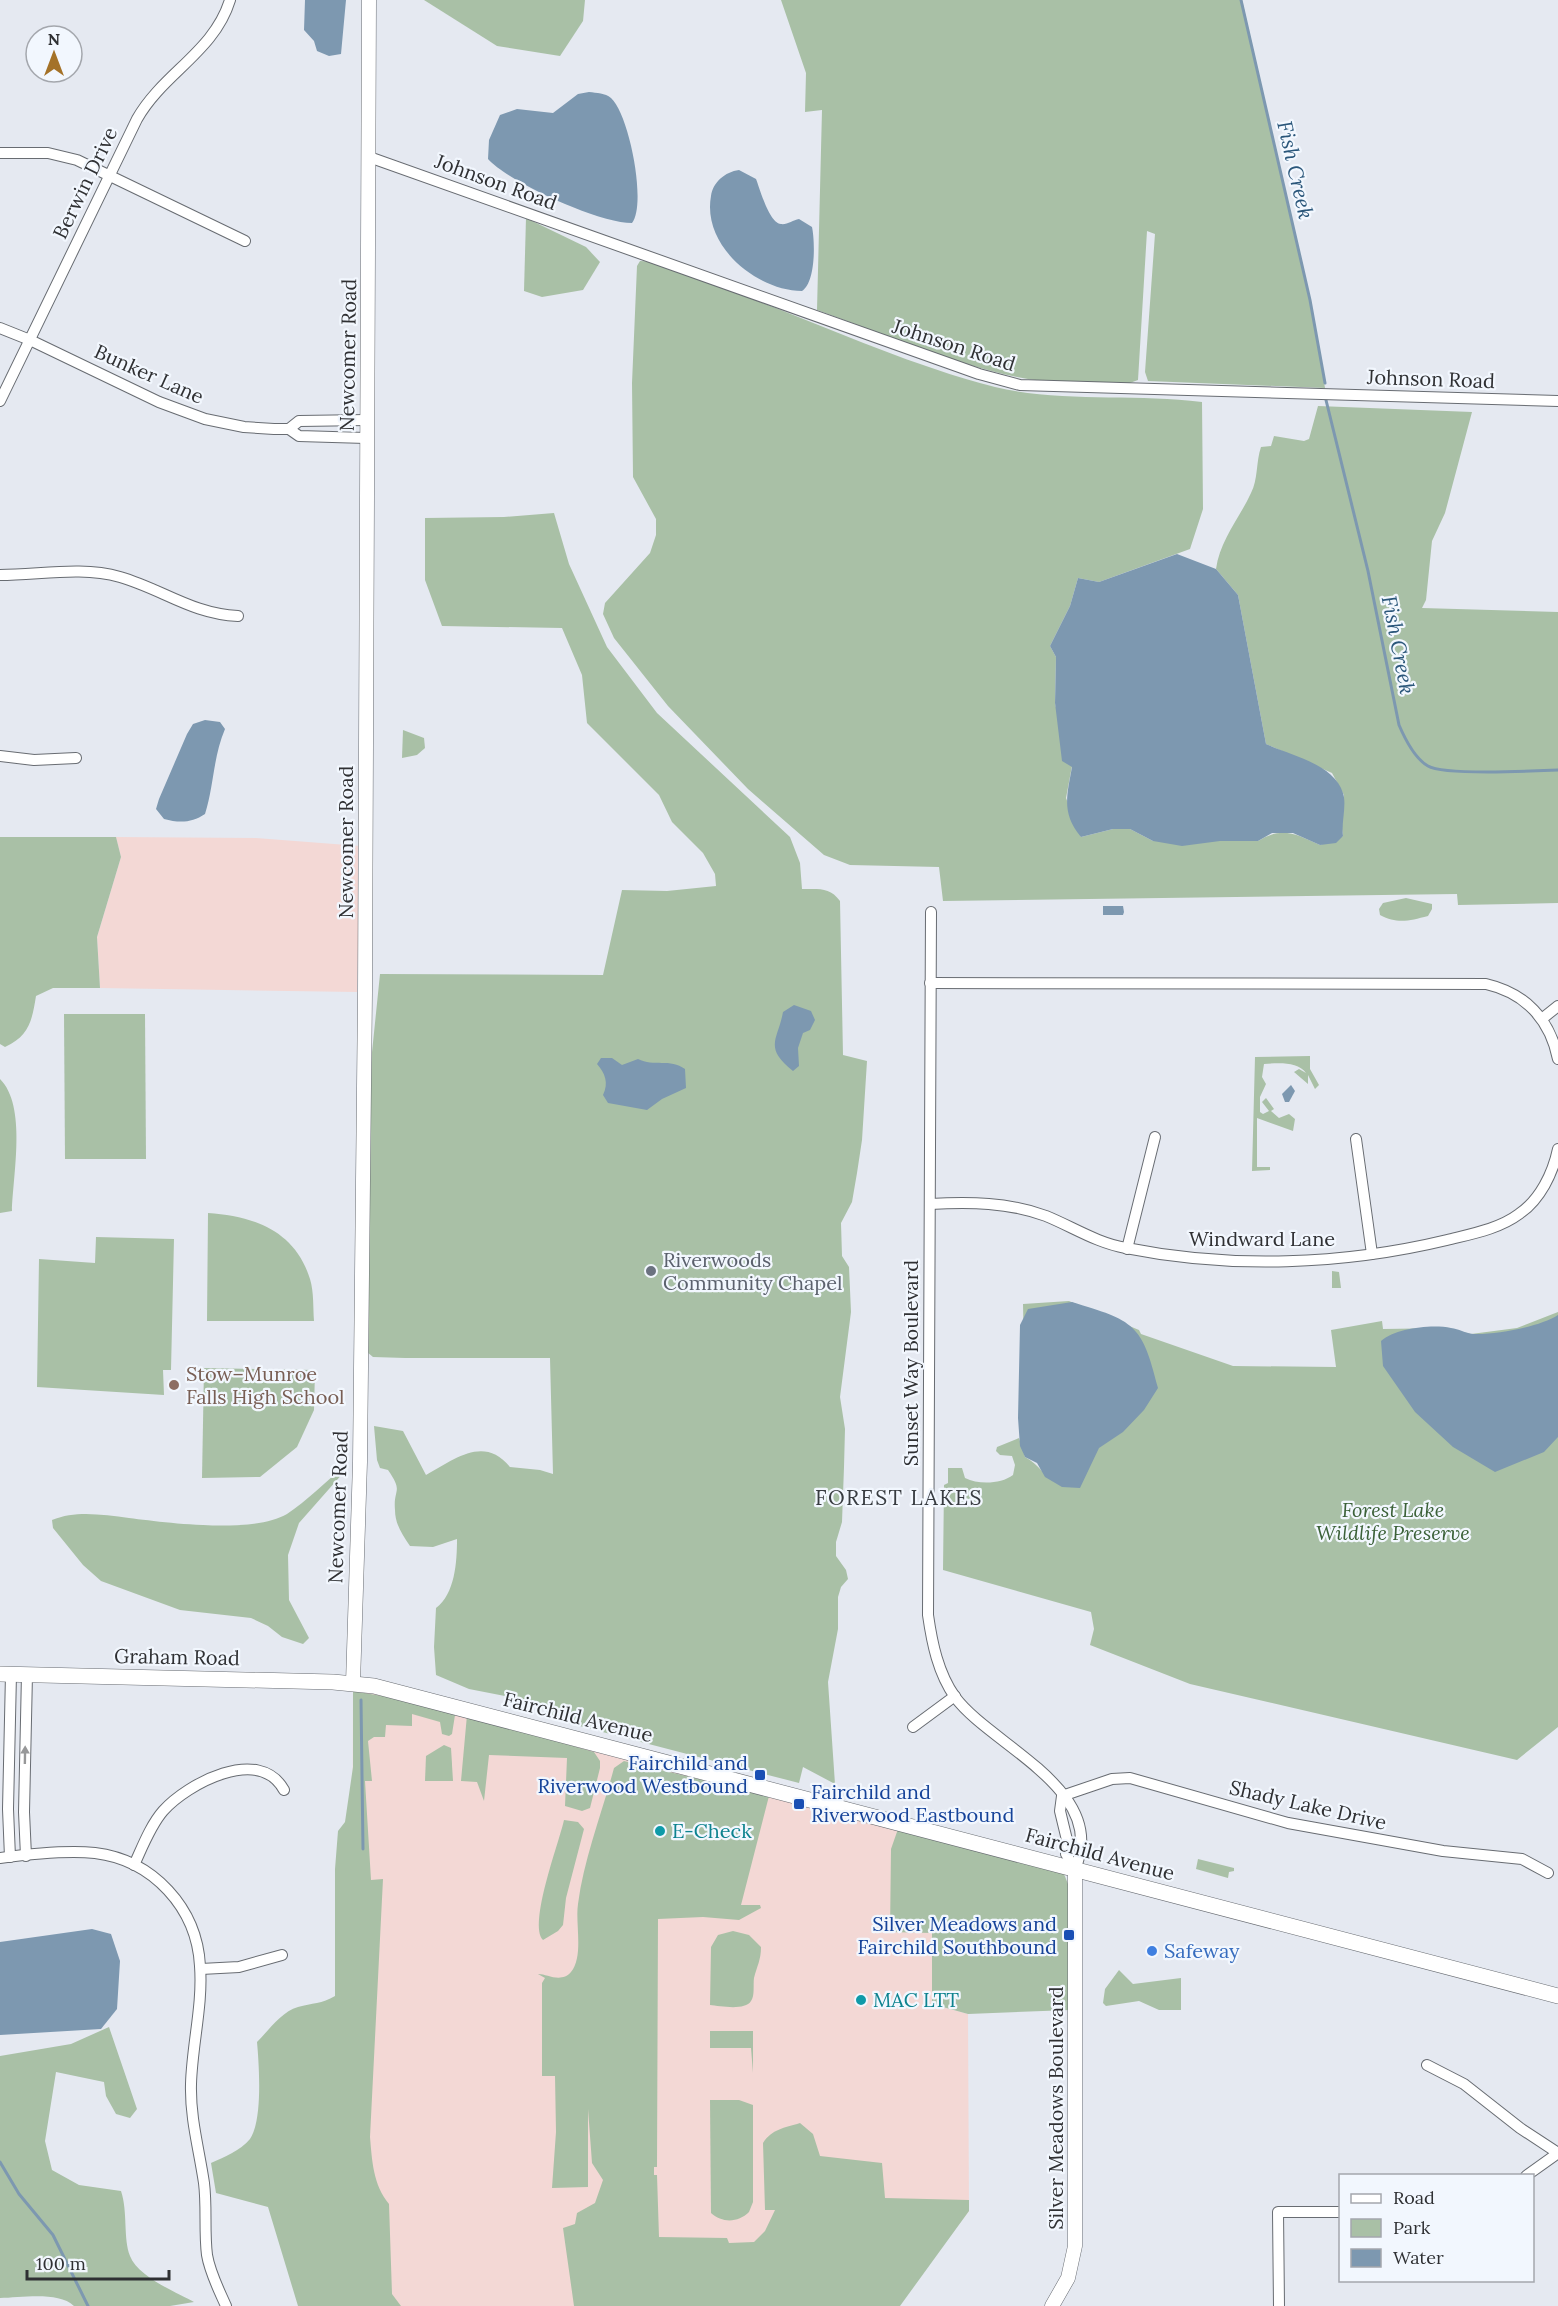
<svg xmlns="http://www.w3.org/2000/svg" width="1558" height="2306" font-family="Lora,serif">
<rect width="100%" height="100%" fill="#e5e9f1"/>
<g fill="#f3d8d5">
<polygon points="116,837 256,838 360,846 357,992 100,988 97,937 121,857"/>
<polygon points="353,1688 898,1829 932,1933 932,2004 968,2014 969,2211 897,2306 351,2306"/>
</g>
<g fill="#a9c0a6">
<polygon points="424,0 585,0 583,21 560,56 497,46"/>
<path d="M 781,0 L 1242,0 L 1310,300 L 1325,388 L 1148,381 L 1145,372 L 1155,234 L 1147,231 L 1138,380 L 1127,384 C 1090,381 1053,385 1017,377 C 949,363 882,333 817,310 L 822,110 L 805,112 L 806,73 Z"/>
<polygon points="526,218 586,247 600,262 583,290 542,297 524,291"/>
<path d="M 640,261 C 664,262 699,279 722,288 C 813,320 901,363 995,387 C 1063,403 1133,393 1202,402 L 1203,509 L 1190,549 L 1099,582 L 1078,578 L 1070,606 L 1050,646 L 1056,657 L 1055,704 L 1072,766 L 1066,798 L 1081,837 L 1113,829 L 1130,829 L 1153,841 L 1258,841 C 1283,826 1295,834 1320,845 L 1343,836 L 1341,822 L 1344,795 L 1332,773 L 1266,744 L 1238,595 L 1216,569 C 1220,540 1239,519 1251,493 C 1258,480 1256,461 1261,447 L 1271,446 L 1274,436 L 1304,441 L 1309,439 L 1318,406 L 1472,412 L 1445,513 L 1432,541 L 1426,600 L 1422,608 L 1558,612 L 1558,903 L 1458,905 L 1457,894 L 943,901 L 939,867 L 850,865 L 824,855 L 748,789 L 668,706 L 614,638 L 603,614 L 605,603 L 650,553 L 656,535 L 656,519 L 633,477 L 632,383 L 637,266 Z"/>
<path d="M 554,513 L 569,564 L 607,647 L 657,713 L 790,837 L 800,863 L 802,889 C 819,889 830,887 840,901 L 843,1055 L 867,1061 L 862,1140 L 857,1173 L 852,1202 L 841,1223 L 842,1256 L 849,1267 L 851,1312 L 840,1397 L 845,1429 L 844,1467 L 842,1522 L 836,1542 L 836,1556 L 846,1570 L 848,1579 L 841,1587 L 838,1597 L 838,1629 L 828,1682 L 835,1784 L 803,1767 L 799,1783 L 545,1717 L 545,1704 L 469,1689 L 436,1675 L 434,1647 L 436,1608 C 455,1594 457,1562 457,1539 L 433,1547 L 410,1546 C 402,1534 395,1524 395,1510 C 393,1488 404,1493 388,1470 L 380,1468 L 377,1460 L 374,1426 L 403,1431 L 426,1475 C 455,1459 484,1435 510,1467 L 540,1470 L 553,1474 L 550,1358 L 405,1358 L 373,1357 L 367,1352 L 371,1062 L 380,974 L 603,975 L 622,890 L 667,891 L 716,886 L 715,874 L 703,853 L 672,822 L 659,795 L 587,723 L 582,675 L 562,628 L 442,626 L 425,580 L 425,518 L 504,517 Z"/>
<polygon points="403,730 424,738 425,748 417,755 402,758"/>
<path d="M 0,837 L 116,837 L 121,857 L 97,937 L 100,988 L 53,988 L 36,996 C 32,1021 29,1036 5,1047 L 0,1044 Z"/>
<path d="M 1406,898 L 1432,904 L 1432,909 L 1428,916 C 1409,921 1397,924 1380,915 L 1379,909 L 1383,903 Z"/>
<polygon points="64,1014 145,1014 146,1159 65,1159"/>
<path d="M 1310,1056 L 1310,1069 L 1319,1085 L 1315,1089 L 1308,1075 L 1308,1084 L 1294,1072 L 1299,1069 L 1306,1073 C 1298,1061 1277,1063 1264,1064 L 1262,1077 L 1266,1084 L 1260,1097 L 1260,1112 L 1263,1114 L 1269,1111 L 1262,1102 L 1266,1098 L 1274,1109 L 1271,1111 L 1279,1118 L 1289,1114 L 1295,1119 L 1293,1131 L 1257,1118 L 1257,1167 L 1270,1167 L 1270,1170 L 1252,1171 L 1255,1057 Z"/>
<path d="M 0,1079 C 27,1106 13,1174 12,1211 L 0,1213 Z"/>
<path d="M 208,1213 C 254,1216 295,1231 310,1279 C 314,1292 313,1308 314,1321 L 207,1321 Z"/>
<polygon points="96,1237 174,1239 171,1370 163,1370 164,1395 37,1387 39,1259 95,1263"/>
<polygon points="1332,1271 1339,1272 1341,1288 1332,1288"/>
<path d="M 1069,1301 L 1139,1330 L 1141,1334 L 1233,1366 L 1336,1367 L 1331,1330 L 1382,1321 L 1383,1329 L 1447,1328 L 1471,1334 L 1517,1328 L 1558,1312 L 1558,1727 L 1517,1760 L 1190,1684 L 1090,1645 L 1094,1629 L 1091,1612 L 943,1570 L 944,1485 L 948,1483 L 948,1468 L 962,1468 L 965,1478 C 979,1485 1001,1484 1013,1475 L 1015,1465 L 1012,1456 L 1000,1455 L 996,1451 L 997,1447 L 1019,1438 L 1025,1457 C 1039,1464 1044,1477 1058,1484 L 1058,1475 L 1026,1454 L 1023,1304 Z"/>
<polygon points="204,1368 315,1370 314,1410 297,1447 260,1477 202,1478"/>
<path d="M 344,1467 L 344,1472 L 299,1523 L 288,1555 L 289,1600 L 309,1638 L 303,1644 L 282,1637 L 268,1626 L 251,1618 L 180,1610 L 101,1581 L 83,1565 L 53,1528 L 52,1520 C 77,1510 103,1515 129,1518 C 169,1523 253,1534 287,1514 C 307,1501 325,1482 344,1467 Z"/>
<path d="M 353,1691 L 417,1702 L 455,1715 L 452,1734 L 449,1736 L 442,1734 L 440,1722 L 412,1714 L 412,1726 L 386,1725 L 385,1737 L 374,1737 L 368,1741 L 372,1781 L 365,1781 L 371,1880 L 383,1879 L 370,2137 C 372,2160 373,2185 389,2204 L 392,2294 L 401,2306 L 298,2306 L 268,2207 L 216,2193 L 211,2163 C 224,2157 240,2151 250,2139 C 263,2120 259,2064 257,2042 C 269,2030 281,2012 298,2007 C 312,2003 322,2004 335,1996 L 335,1869 L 338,1831 L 345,1822 L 353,1767 Z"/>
<polygon points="467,1715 594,1752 600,1761 600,1768 590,1808 582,1811 565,1806 567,1758 489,1755 484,1801 477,1782 461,1781"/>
<polygon points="444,1745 451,1748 453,1781 425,1781 426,1756"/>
<path d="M 624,1761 L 769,1796 L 741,1905 L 760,1905 L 761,1908 L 739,1920 L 703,1917 L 658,1919 L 657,2167 L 654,2167 L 654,2175 L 657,2175 L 659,2237 L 727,2238 L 729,2243 L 754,2242 L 765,2231 L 775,2210 L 765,2210 L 763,2143 C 772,2129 784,2128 800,2123 L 813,2134 L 820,2156 L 882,2163 L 885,2198 L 969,2200 L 969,2211 L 900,2306 L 574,2306 L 563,2228 L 575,2224 L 577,2213 L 595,2203 L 603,2180 L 592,2163 L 588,2109 L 588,2187 L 552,2188 L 556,2132 L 555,2076 L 542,2076 L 542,1983 L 545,1978 L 538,1974 C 545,1973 561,1984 571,1972 C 584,1956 575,1923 578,1904 C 584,1858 602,1813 614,1768 Z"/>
<path d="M 564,1820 L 578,1822 L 584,1829 L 566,1898 L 563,1925 L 558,1931 L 543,1940 C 528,1924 559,1843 564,1820 Z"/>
<polygon points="898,1829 1064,1874 1070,1889 1070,2010 968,2014 932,2004 932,1933 890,1932 891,1849"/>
<polygon points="1198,1859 1234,1868 1234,1871 1229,1872 1228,1878 1196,1869"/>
<path d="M 733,1931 L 749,1935 L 761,1947 C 761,1960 757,1966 754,1978 C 753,1985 755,1996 751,2001 C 745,2011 720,2006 710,2005 L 711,1947 L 718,1935 Z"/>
<polygon points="1119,1970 1133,1984 1181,1978 1181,2010 1159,2010 1139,2001 1106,2006 1103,2003 1105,1989"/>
<path d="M 109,2027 L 137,2109 L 130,2118 L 116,2114 L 106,2096 L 104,2082 L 56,2072 L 45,2141 L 52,2170 L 79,2185 L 121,2191 C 128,2212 123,2238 130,2256 C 138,2277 176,2292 194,2302 L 170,2306 L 74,2306 C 58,2291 21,2298 0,2298 L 0,2056 L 71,2044 Z"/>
<polygon points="710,2031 753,2031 753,2073 751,2048 710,2048"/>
<path d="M 710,2100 L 739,2100 L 753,2105 L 753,2202 L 749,2212 C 738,2223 722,2223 711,2213 Z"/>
</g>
<g fill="#7d98b0">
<polygon points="305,0 346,0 341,54 329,56 317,51 314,41 304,30"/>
<path d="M 589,92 C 597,93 605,93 611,98 C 629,114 647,204 632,223 C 599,223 510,183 488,159 L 489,140 L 500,115 L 517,109 L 553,113 L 578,94 Z"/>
<path d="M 739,170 L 756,179 C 760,189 769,223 781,224 C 787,225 793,220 799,219 L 812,227 C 815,241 816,282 802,291 C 755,290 702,245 711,196 C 713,182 725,172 739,170 Z"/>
<path d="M 1177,554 L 1216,569 L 1238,595 L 1266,744 C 1292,756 1334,764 1343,793 C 1347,805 1341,823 1343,836 L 1336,843 L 1320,845 L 1293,833 L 1272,833 L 1258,841 L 1220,841 L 1182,846 L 1153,841 L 1130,829 L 1113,829 L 1081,837 C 1061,813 1067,795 1072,767 L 1062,761 L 1055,703 L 1056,657 L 1050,646 L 1070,606 L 1078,578 L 1099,582 Z"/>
<path d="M 205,720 L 220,722 L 225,729 C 213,757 214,786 205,814 C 192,823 179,823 164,819 L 156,809 L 159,799 L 187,734 L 193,724 Z"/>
<polygon points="1103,906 1123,906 1124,912 1123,915 1103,915"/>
<path d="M 794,1005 L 811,1011 L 815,1020 L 810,1030 L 803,1033 L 798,1048 L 799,1066 L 793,1071 C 763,1047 778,1040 783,1012 Z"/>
<path d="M 601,1058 L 612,1058 L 622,1065 L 638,1059 C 654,1067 670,1058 685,1069 L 686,1088 L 662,1099 L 647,1110 L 608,1103 L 603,1095 C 609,1083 605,1073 597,1064 Z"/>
<polygon points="1291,1085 1295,1091 1289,1102 1285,1102 1282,1094"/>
<path d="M 1072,1302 C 1134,1321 1142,1323 1158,1388 L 1144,1410 L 1123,1432 L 1099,1448 L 1080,1488 L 1062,1487 L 1045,1477 L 1037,1463 L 1025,1457 L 1020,1446 L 1018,1418 L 1020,1325 L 1028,1309 Z"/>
<path d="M 1558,1315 L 1558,1437 L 1544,1452 L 1495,1472 L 1453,1447 L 1415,1412 L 1383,1366 L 1381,1341 C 1396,1328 1432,1324 1451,1328 C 1459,1329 1465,1333 1473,1334 C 1496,1335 1539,1327 1558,1315 Z"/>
<polygon points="92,1929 111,1934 120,1961 117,2009 101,2029 0,2035 0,1942"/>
</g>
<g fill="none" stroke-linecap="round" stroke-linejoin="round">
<g stroke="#7d98b0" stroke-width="3">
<polyline points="1241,0 1310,300 1325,383"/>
<path d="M 1325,396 L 1368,571 L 1399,725 C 1405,739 1414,758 1428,766 C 1444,776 1534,771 1558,770"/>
<polyline points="361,1700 363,1849"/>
<polyline points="0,2162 19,2194 53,2235 88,2306"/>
</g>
<defs>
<g id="minor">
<polyline points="0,153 48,153 77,160 245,241"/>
<polyline points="369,157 979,374 1020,385 1558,401"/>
<polyline points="0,328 30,340 159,402 205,419 244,427 274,429 289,429 299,421 367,420"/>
<path d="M 0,401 L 137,119 C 163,73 214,52 230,0"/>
<polyline points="289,429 299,436 366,438"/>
<path d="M 0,575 C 40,575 81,566 120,577 C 162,589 192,614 238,616"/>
<polyline points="0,756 34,760 76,758"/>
<path d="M 931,912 L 928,1615 C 932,1643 938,1673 955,1697 C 990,1745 1110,1790 1075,1869"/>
<path d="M 930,983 L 1486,984 C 1525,993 1550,1019 1558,1059"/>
<polyline points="1543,1018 1558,1006"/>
<polyline points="1356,1139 1372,1254"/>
<path d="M 930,1204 C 969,1202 1009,1202 1046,1216 C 1073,1227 1097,1243 1126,1248 C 1231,1269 1343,1265 1447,1240 C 1471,1234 1499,1229 1519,1214 C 1540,1200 1553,1173 1558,1149"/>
<polyline points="1127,1249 1155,1137"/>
<polyline points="913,1727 955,1696"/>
<polyline points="1062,1796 1112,1779 1130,1778 1288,1823 1443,1851 1522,1859 1548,1873"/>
<polyline points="1062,1796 1060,1811 1067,1840 1066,1854 1075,1869"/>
<polyline points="26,1856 24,1812 27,1674"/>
<polyline points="10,1857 8,1809 11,1674"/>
<path d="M 0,1858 C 30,1854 65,1850 95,1853 C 153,1860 197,1908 200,1966 C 203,2005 192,2045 191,2084 C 190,2118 199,2149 204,2183 C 207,2207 204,2231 207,2255 C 210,2273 219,2290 226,2306"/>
<path d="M 134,1865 C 142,1848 150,1826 163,1811 C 187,1784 259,1745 284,1790"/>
<polyline points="201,1969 239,1967 282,1955"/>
<polyline points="1427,2065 1464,2084 1520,2128 1558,2153"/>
<polyline points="1526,2176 1558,2153"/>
<polyline points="1279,2306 1278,2212 1340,2212"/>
</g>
<g id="tertiary">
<polyline points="353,1683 360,1462 365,993 369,0"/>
<polyline points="1052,2306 1068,2278 1075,2246 1075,1869"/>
</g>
<polyline id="secondary" points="0,1674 333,1682 374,1686 1558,1996"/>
</defs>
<use href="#minor" stroke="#686c72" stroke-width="12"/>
<use href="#tertiary" stroke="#686c72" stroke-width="15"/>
<use href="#secondary" stroke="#686c72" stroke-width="16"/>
<use href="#minor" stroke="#fff" stroke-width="10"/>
<use href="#tertiary" stroke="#fff" stroke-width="14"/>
<use href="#secondary" stroke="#fff" stroke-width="15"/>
</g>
<defs><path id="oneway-solid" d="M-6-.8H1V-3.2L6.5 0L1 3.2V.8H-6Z" transform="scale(1.5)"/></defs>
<use fill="#979899" href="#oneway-solid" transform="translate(25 1755) rotate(-89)"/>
<circle fill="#6b7280" stroke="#f2f7fe" stroke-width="2" cx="651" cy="1271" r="6"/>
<circle fill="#8d6e63" stroke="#f2f7fe" stroke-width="2" cx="174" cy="1385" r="6"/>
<g fill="#1a4fb4" stroke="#f2f7fe" stroke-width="2">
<rect x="754" y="1769" width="12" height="12" rx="3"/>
<rect x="793" y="1798" width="12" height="12" rx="3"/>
<rect x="1063" y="1929" width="12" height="12" rx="3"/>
</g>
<g fill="#0f9aa8" stroke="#f2f7fe" stroke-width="2">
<circle cx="660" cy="1831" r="6"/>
<circle cx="861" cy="2000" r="6"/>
</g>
<circle fill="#3f7fe0" stroke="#f2f7fe" stroke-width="2" cx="1152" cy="1951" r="6"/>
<g text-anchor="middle" stroke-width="4.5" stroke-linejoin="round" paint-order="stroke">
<g font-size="20" fill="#2f3033" stroke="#f2f7fe">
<text transform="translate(496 182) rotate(20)" y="7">Johnson Road</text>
<text transform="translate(85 183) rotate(-64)" y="7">Berwin Drive</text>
<text transform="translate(954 345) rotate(18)" y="7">Johnson Road</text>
<text transform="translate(348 355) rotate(-89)" y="7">Newcomer Road</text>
<text transform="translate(149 374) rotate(24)" y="7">Bunker Lane</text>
<text transform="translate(1431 379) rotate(2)" y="7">Johnson Road</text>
<text transform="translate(346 842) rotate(-90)" y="7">Newcomer Road</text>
<text x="1262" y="1246">Windward Lane</text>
<text transform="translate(911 1363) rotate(-90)" y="7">Sunset Way Boulevard</text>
<text transform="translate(338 1507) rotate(-88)" y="7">Newcomer Road</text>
<text transform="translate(177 1657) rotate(1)" y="7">Graham Road</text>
<text transform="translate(578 1717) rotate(14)" y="7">Fairchild Avenue</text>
<text transform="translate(1308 1805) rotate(13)" y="7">Shady Lake Drive</text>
<text transform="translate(1100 1854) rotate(15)" y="7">Fairchild Avenue</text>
<text transform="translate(1056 2108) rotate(-90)" y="7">Silver Meadows Boulevard</text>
</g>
<g font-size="20" fill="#5b616d" stroke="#f2f7fe" text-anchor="start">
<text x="663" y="1267">Riverwoods<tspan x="663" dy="23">Community Chapel</tspan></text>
</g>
<g font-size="20" fill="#785e54" stroke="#f2f7fe" text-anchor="start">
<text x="186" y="1381">Stow–Munroe<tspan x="186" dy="23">Falls High School</tspan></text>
</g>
<g font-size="20" font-style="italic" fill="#3b6138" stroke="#f2f7fe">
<text x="1393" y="1517">Forest Lake<tspan x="1393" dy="23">Wildlife Preserve</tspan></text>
</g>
<g font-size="20" fill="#164399" stroke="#f2f7fe" text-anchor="end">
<text x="748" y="1770">Fairchild and<tspan x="748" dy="23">Riverwood Westbound</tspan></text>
<text x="811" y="1799" text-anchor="start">Fairchild and<tspan x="811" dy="23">Riverwood Eastbound</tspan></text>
<text x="1057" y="1931">Silver Meadows and<tspan x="1057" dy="23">Fairchild Southbound</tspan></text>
</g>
<g font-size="20" fill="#0d838f" stroke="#f2f7fe" text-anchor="start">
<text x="672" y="1838">E-Check</text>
<text x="873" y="2007">MAC LTT</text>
</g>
<g font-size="20" fill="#366cbe" stroke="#f2f7fe" text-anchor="start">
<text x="1164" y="1958">Safeway</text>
</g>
<g font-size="21" font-style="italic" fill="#2a567a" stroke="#f2f7fe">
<text transform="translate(1295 170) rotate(77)" y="7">Fish Creek</text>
<text transform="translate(1398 645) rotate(79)" y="7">Fish Creek</text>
</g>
<g font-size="21" letter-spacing="1.5" fill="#383c41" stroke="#f2f7fe">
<text x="899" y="1505">FOREST LAKES</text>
</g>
</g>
<rect x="1339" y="2174" width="195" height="108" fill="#f2f7fe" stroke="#a4a7ad" stroke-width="1.5"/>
<rect x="1351" y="2194" width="30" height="9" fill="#ffffff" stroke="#a4a7ad" stroke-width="1.5"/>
<text x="1393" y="2204" font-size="18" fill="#2f3033">Road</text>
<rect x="1351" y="2219" width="30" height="18" fill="#a9c0a6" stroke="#a4a7ad" stroke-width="1.5"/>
<text x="1393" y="2234" font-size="18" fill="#2f3033">Park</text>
<rect x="1351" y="2249" width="30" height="18" fill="#7d98b0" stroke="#a4a7ad" stroke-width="1.5"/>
<text x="1393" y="2264" font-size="18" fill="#2f3033">Water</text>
<g transform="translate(54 54)"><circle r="28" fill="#f2f7fe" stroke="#a4a7ad" stroke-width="1.5"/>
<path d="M0-4.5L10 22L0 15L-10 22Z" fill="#a47228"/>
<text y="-9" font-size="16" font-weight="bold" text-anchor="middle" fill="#2f3033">N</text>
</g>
<path d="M27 2270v9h142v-9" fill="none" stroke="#2f3033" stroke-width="3"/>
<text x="36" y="2270" font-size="18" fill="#2f3033" stroke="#f2f7fe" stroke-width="4.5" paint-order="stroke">100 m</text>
</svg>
